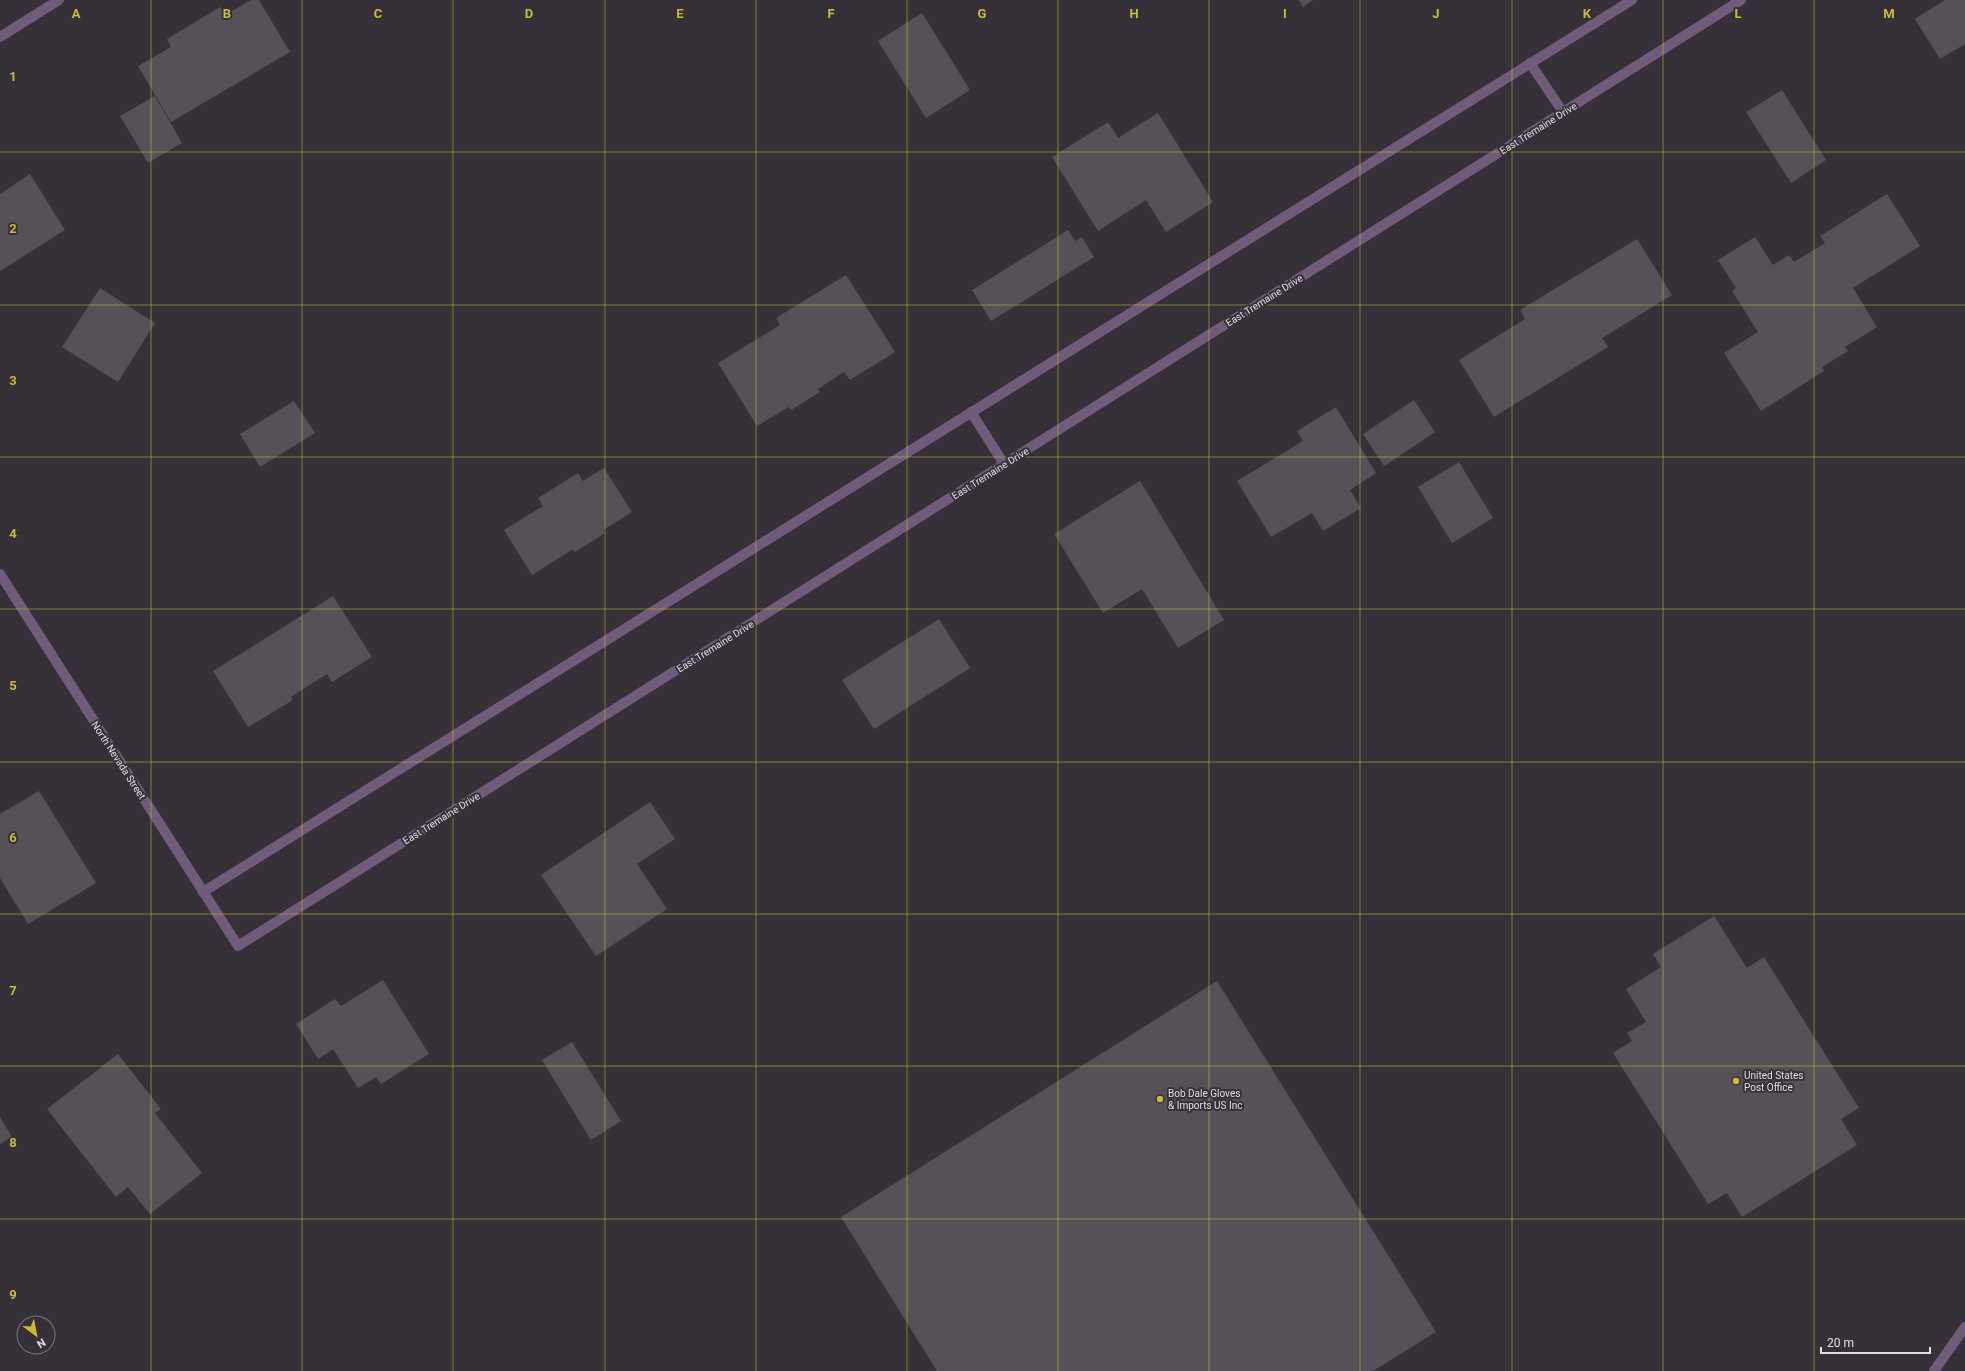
<svg xmlns="http://www.w3.org/2000/svg" width="1965" height="1371" font-family="Roboto,sans-serif">
<rect width="100%" height="100%" fill="#363039"/>
<g fill="#565059">
<polygon points="251,0 259,0 290,52 171,122 138,66 171,47 167,39 220,7 225,15"/>
<polygon points="1299,0 1313,0 1303,7"/>
<polygon points="1945,0 1965,0 1965,44 1940,59 1915,19"/>
<polygon points="922,13 970,90 926,118 878,41"/>
<polygon points="1782,90 1826,160 1791,183 1746,112"/>
<polygon points="155,96 182,143 148,163 120,116"/>
<polygon points="1158,113 1213,202 1166,232 1146,200 1098,231 1052,157 1108,122 1118,138"/>
<polygon points="30,174 65,230 0,271 0,194"/>
<polygon points="1887,194 1920,246 1853,288 1877,327 1845,347 1848,351 1822,367 1824,371 1761,411 1724,353 1758,332 1732,291 1736,288 1718,260 1755,237 1773,265 1789,255 1794,262 1825,243 1820,236"/>
<polygon points="1068,230 1075,241 1082,237 1094,257 991,321 972,290"/>
<polygon points="1637,239 1672,295 1602,338 1608,347 1494,417 1459,360 1525,319 1520,310"/>
<polygon points="846,275 895,352 850,380 844,372 818,389 820,392 791,410 789,407 757,426 718,363 780,325 776,318"/>
<polygon points="100,288 155,323 118,382 62,347"/>
<polygon points="1414,400 1435,432 1384,466 1363,434"/>
<polygon points="294,401 315,433 260,467 240,434"/>
<polygon points="1336,407 1376,473 1350,490 1361,508 1323,531 1312,513 1271,537 1237,481 1303,441 1297,431"/>
<polygon points="1459,462 1493,518 1452,543 1418,487"/>
<polygon points="604,468 632,512 603,530 605,533 575,552 573,549 532,575 504,530 543,506 538,498 578,473 583,481"/>
<polygon points="1140,481 1224,620 1178,648 1142,589 1103,613 1054,534"/>
<polygon points="333,596 372,657 332,682 327,674 291,697 293,700 248,727 213,671"/>
<polygon points="939,619 970,668 874,729 842,680"/>
<polygon points="39,791 96,883 28,924 0,878 0,814"/>
<polygon points="650,802 675,839 637,864 667,909 596,956 541,875"/>
<polygon points="1714,916 1747,968 1764,957 1859,1108 1841,1119 1857,1145 1742,1217 1727,1193 1708,1204 1613,1053 1632,1041 1627,1033 1646,1022 1626,989 1661,967 1653,954"/>
<polygon points="383,980 429,1054 381,1084 376,1077 358,1088 333,1049 318,1059 296,1024 335,999 341,1006"/>
<polygon points="1217,981 1436,1332 1373,1371 937,1371 841,1217"/>
<polygon points="572,1042 621,1121 591,1140 542,1060"/>
<polygon points="118,1054 161,1109 155,1113 202,1173 150,1214 128,1187 116,1197 47,1109"/>
<polygon points="0,1117 12,1137 0,1144"/>
</g>
<g fill="none" stroke-linecap="round" stroke-linejoin="round">
<g stroke="#705b7b" stroke-width="10">
<polyline points="0,37 59,0"/>
<polyline points="1530,63 1563,112"/>
<polyline points="971,412 1004,464"/>
<polyline points="0,574 238,946 1741,0"/>
<polyline points="203,892 1632,0"/>
<polyline points="1934,1371 1965,1327"/>
</g>
</g>
<path fill="none" stroke="#c6bc3c" stroke-width="1" stroke-opacity="0.55" d="M 151,0 L 151,1371M 302,0 L 302,1371M 453,0 L 453,1371M 605,0 L 605,1371M 756,0 L 756,1371M 907,0 L 907,1371M 1058,0 L 1058,1371M 1209,0 L 1209,1371M 1360,0 L 1360,1371M 1512,0 L 1512,1371M 1663,0 L 1663,1371M 1814,0 L 1814,1371M 0,152 L 1965,152M 0,305 L 1965,305M 0,457 L 1965,457M 0,609 L 1965,609M 0,762 L 1965,762M 0,914 L 1965,914M 0,1066 L 1965,1066M 0,1219 L 1965,1219"/>
<g fill="#c6bc3c" stroke="#363039" stroke-width="1.5">
<circle cx="1736" cy="1081" r="4"/>
<circle cx="1160" cy="1099" r="4"/>
</g>
<g text-anchor="middle" stroke-width="4" stroke-linejoin="round" paint-order="stroke">
<g font-size="10" fill="#e2dee4" stroke="#363039">
<text transform="translate(1538 128) rotate(-32)" y="4">East Tremaine Drive</text>
<text transform="translate(1264 300) rotate(-32)" y="4">East Tremaine Drive</text>
<text transform="translate(990 473) rotate(-32)" y="4">East Tremaine Drive</text>
<text transform="translate(715 646) rotate(-32)" y="4">East Tremaine Drive</text>
<text transform="translate(119 760) rotate(57)" y="4">North Nevada Street</text>
<text transform="translate(441 818) rotate(-32)" y="4">East Tremaine Drive</text>
</g>
<g font-size="10" fill="#e2dee4" stroke="#363039" text-anchor="start">
<text x="1744" y="1079">United States<tspan x="1744" dy="12">Post Office</tspan></text>
<text x="1168" y="1097">Bob Dale Gloves<tspan x="1168" dy="12">&amp; Imports US Inc</tspan></text>
</g>
</g>
<g font-size="13" text-anchor="middle" font-weight="bold" fill="#c6bc3c" stroke="#363039" stroke-width="4" stroke-linejoin="round" paint-order="stroke">
<text x="76" y="18">A</text>
<text x="227" y="18">B</text>
<text x="378" y="18">C</text>
<text x="529" y="18">D</text>
<text x="680" y="18">E</text>
<text x="831" y="18">F</text>
<text x="982" y="18">G</text>
<text x="1134" y="18">H</text>
<text x="1285" y="18">I</text>
<text x="1436" y="18">J</text>
<text x="1587" y="18">K</text>
<text x="1738" y="18">L</text>
<text x="1889" y="18">M</text>
<text x="13" y="81">1</text>
<text x="13" y="233">2</text>
<text x="13" y="385">3</text>
<text x="13" y="538">4</text>
<text x="13" y="690">5</text>
<text x="13" y="842">6</text>
<text x="13" y="995">7</text>
<text x="13" y="1147">8</text>
<text x="13" y="1299">9</text>
</g>
<g transform="translate(36 1335) rotate(148)"><circle r="19" fill="#363039" stroke="#7b767d"/>
<path d="M0-3L7 15L0 10L-7 15Z" fill="#c6bc3c"/>
<text y="-6" font-size="11" font-weight="bold" text-anchor="middle" fill="#e2dee4">N</text>
</g>
<path d="M1821 1347v6h109v-6" fill="none" stroke="#e2dee4" stroke-width="2"/>
<text x="1827" y="1347" font-size="12" fill="#e2dee4" stroke="#363039" stroke-width="3" paint-order="stroke">20 m</text>
</svg>
